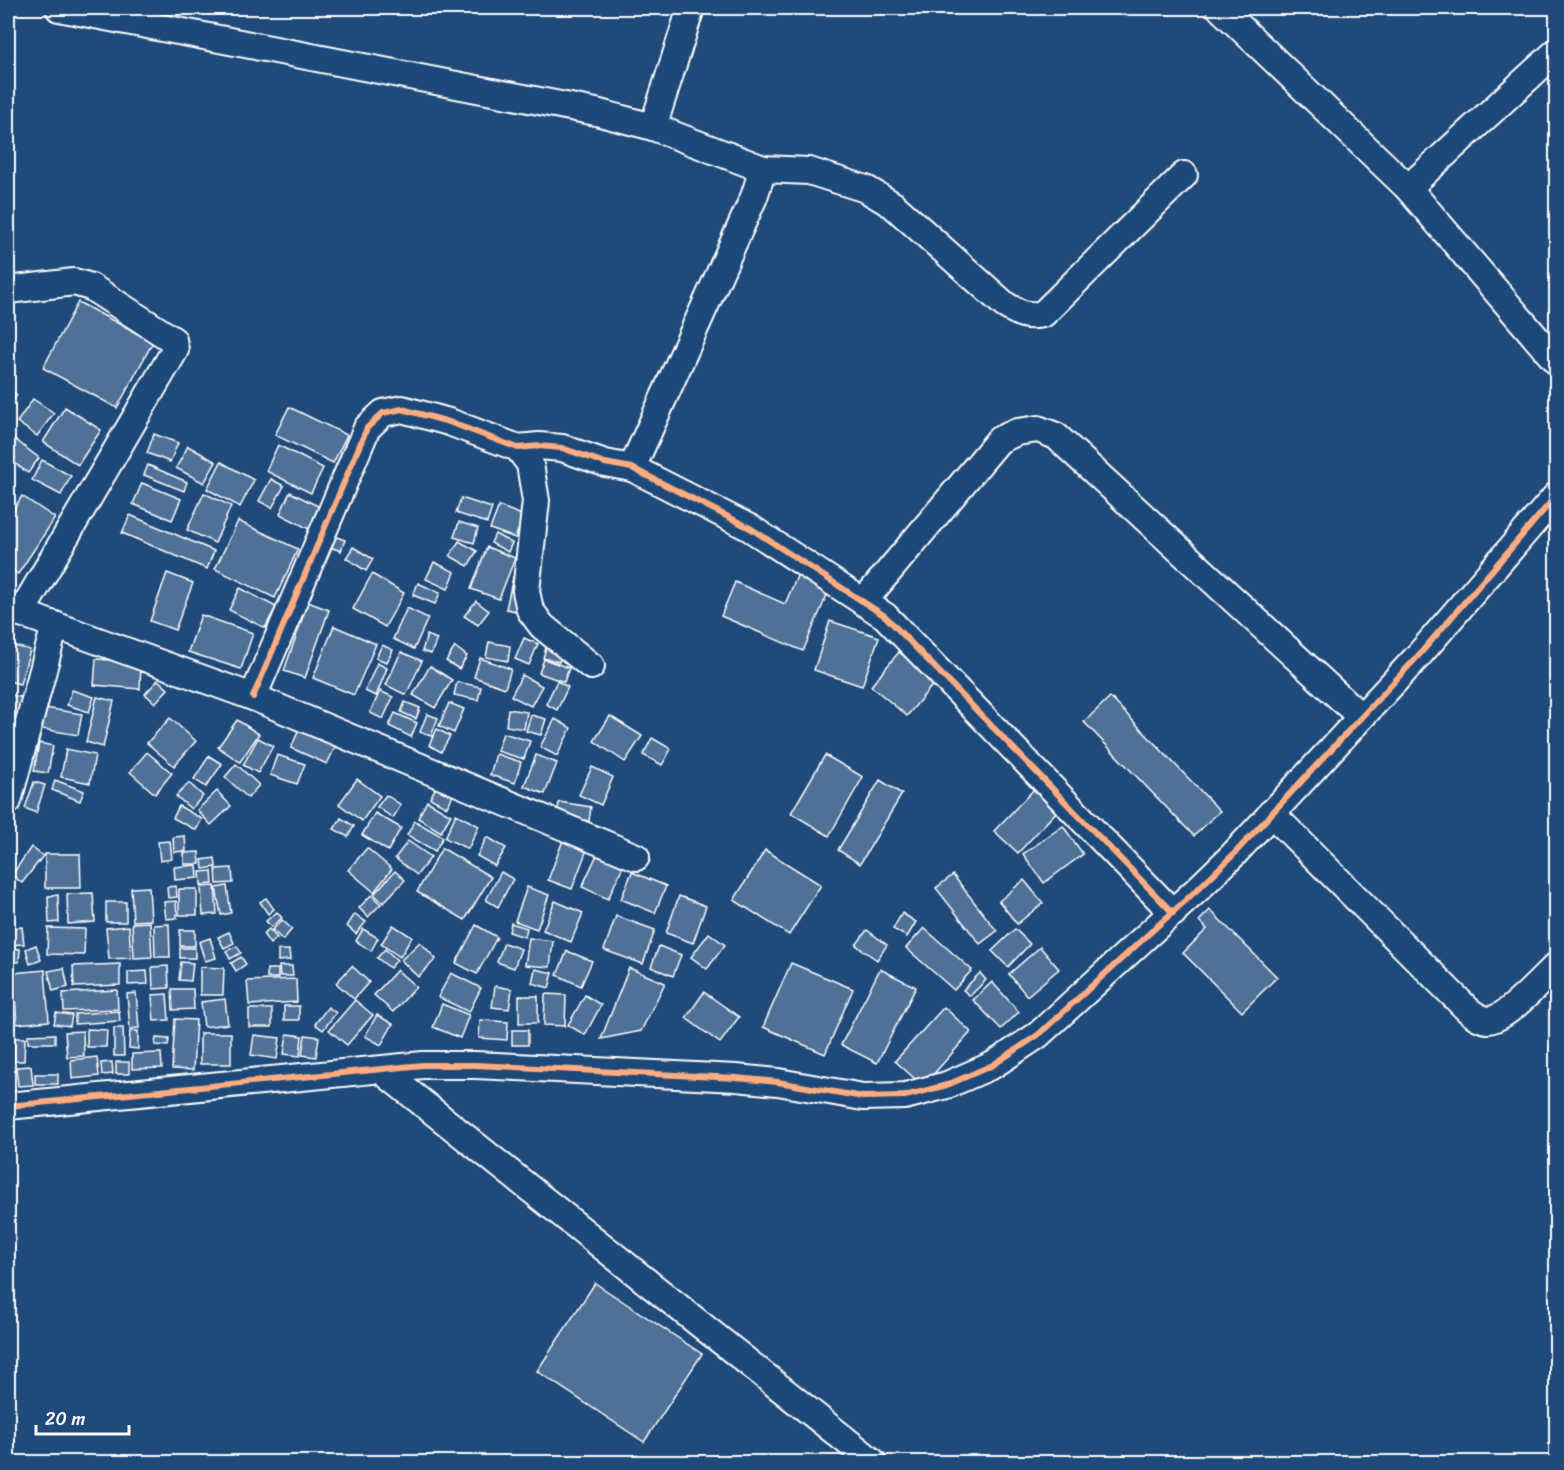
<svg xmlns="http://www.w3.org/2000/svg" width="1564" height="1470" font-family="Sriracha,sans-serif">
<rect width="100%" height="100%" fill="#1f4a7a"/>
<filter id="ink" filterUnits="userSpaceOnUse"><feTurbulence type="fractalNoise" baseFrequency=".0167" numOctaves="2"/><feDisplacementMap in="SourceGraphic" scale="12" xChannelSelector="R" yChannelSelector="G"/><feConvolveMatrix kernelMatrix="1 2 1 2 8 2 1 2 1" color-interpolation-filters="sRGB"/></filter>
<g filter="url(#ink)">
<g fill="#507197" stroke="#fff" stroke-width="1.5">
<polygon points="78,302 153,342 117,408 43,368"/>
<polygon points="8,387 17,395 8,407"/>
<polygon points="33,399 54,413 37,436 17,422"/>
<polygon points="65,407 101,430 78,465 43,442"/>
<polygon points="289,407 347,435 333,463 275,435"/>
<polygon points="8,434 39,458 28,473 8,458"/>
<polygon points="154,434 178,443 170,462 147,453"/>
<polygon points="278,445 323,468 311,493 266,471"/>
<polygon points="188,446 216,462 204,483 176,468"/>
<polygon points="42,460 71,476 61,495 32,480"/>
<polygon points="221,462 254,480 240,507 207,489"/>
<polygon points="148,465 187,482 184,491 144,475"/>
<polygon points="271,479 284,486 272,508 259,501"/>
<polygon points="142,483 181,499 172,520 133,504"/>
<polygon points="290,492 320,507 309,529 280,514"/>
<polygon points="204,493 231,506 215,543 187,530"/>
<polygon points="22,496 55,518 18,574 8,567 8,518"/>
<polygon points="461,498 492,508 487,523 456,513"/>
<polygon points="499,506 524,516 515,538 490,529"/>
<polygon points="130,515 214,551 207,569 122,533"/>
<polygon points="238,521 298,549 275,598 215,569"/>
<polygon points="459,522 478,528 474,543 454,537"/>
<polygon points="328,534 345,540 341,551 324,545"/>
<polygon points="495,534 512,543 508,552 491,543"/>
<polygon points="459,541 477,551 468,566 450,556"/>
<polygon points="353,547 373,559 366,571 346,558"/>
<polygon points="487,547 515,558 499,599 471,589"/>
<polygon points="434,562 455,572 448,589 426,579"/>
<polygon points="167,573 193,583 175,630 150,621"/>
<polygon points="372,574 404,593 385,627 353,609"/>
<polygon points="798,574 830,588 803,651 721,616 735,582 785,604"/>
<polygon points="513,577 523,580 516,611 506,609"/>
<polygon points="418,583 440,593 435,604 413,595"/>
<polygon points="240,588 276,607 265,628 229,610"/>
<polygon points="476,601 489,611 478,625 464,616"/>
<polygon points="308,602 329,610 305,678 284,671"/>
<polygon points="407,608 428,618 414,649 393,639"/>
<polygon points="201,615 253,633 241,669 188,652"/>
<polygon points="830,621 879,637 862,686 814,670"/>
<polygon points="334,626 376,644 354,695 313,678"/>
<polygon points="427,635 437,639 431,654 422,651"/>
<polygon points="524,638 538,644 529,665 515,659"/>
<polygon points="489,642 510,646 508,661 486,657"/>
<polygon points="547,644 563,648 559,662 543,658"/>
<polygon points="11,645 30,650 20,684 8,681 8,658"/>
<polygon points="382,645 393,650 387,662 376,658"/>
<polygon points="455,647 467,656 459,669 446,661"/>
<polygon points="401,652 422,661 406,695 386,685"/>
<polygon points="899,652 935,682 907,716 871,686"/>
<polygon points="480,658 511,669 505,688 474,677"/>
<polygon points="96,659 141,662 140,689 94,685"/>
<polygon points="544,659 569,668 564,682 539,673"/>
<polygon points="377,663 387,668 376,696 365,691"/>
<polygon points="430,666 452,680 435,708 413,695"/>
<polygon points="522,675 542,686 531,706 511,696"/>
<polygon points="158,680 168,689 155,703 145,694"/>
<polygon points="557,681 568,687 557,710 546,704"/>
<polygon points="457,682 481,687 478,700 454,695"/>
<polygon points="72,690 94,697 89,712 67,705"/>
<polygon points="380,691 393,697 383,719 370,713"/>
<polygon points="8,694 27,699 21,719 8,715"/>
<polygon points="97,697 114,701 103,747 86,742"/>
<polygon points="1110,697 1220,811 1194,836 1084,722"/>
<polygon points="405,702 420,708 416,719 401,712"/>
<polygon points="449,703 464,709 454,733 439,726"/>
<polygon points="45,708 82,714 78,735 42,729"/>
<polygon points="508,709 527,712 524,729 506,726"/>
<polygon points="395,713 417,723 411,737 389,726"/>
<polygon points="427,714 438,718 431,736 420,732"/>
<polygon points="531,715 546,719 541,735 526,731"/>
<polygon points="610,716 642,736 625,762 594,741"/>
<polygon points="170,718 196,741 174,766 147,743"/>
<polygon points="555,719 571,728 557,756 540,747"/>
<polygon points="237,720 259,734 240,762 218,747"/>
<polygon points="301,725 338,741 327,764 291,748"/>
<polygon points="437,729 450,736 441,752 429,745"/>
<polygon points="503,733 530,741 524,759 497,751"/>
<polygon points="258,738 273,746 258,773 243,765"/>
<polygon points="652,738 671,749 662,765 643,755"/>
<polygon points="39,743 53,746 48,773 34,771"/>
<polygon points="66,749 95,755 90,783 61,777"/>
<polygon points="147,752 172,773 155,794 130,772"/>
<polygon points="496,754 521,762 515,783 490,775"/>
<polygon points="277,755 305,764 297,784 270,775"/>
<polygon points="536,755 557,763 545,794 524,786"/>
<polygon points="825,755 863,777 829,836 791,813"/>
<polygon points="209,756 222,764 206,787 194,779"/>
<polygon points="236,764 259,785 248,798 225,777"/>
<polygon points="592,767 613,777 601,805 579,795"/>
<polygon points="357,779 380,796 362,821 339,804"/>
<polygon points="55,780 84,791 80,801 52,790"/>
<polygon points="440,780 456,789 447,807 430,798"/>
<polygon points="880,780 902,794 860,864 838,850"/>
<polygon points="34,782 45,785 36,813 25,808"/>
<polygon points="189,783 203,796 191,809 176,796"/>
<polygon points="1035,788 1058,810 1018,853 994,831"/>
<polygon points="217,791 231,806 211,825 197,810"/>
<polygon points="386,795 401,805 393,818 377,807"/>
<polygon points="427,801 451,815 441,832 418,818"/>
<polygon points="559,802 591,807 589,821 557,816"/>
<polygon points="179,806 202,819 196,830 173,818"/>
<polygon points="375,813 401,828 388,851 362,835"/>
<polygon points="456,814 479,826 468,849 445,838"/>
<polygon points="341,818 354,826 348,837 334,829"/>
<polygon points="415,821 443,837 435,851 407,835"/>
<polygon points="1063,826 1083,854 1044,883 1023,854"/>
<polygon points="565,835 589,844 572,889 548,880"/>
<polygon points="185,836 186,851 174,852 173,837"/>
<polygon points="487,837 506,848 495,866 477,856"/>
<polygon points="170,841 172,859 160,861 158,842"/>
<polygon points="408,841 431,857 417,875 395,858"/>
<polygon points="601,846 627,857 608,899 582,887"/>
<polygon points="31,847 43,856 22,883 12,875"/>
<polygon points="367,848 392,869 374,892 348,870"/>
<polygon points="442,848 491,877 465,920 417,892"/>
<polygon points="765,850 821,885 789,935 734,900"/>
<polygon points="199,852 200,864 184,864 184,853"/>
<polygon points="45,854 80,854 81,888 45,888"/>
<polygon points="215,858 216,867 203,869 202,860"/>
<polygon points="197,865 198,878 175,880 174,867"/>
<polygon points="232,868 233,883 217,884 216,869"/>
<polygon points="212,871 213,884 201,885 200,872"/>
<polygon points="395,871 405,880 383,903 374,894"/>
<polygon points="501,872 513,879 498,907 486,900"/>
<polygon points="632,872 666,886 655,913 621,899"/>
<polygon points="953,875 997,931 980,944 936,888"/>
<polygon points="1024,880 1043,903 1017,924 999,901"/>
<polygon points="176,886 177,897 168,898 167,887"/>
<polygon points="215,886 217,914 203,915 201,887"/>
<polygon points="227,886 231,913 221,915 216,888"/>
<polygon points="149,887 151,920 133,921 131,888"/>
<polygon points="527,887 549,895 537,929 515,921"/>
<rect x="179" y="889" width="18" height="26"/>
<polygon points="93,893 95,922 68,924 67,894"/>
<polygon points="58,895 59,922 49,923 48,896"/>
<polygon points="371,895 381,904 368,917 359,908"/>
<polygon points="679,896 706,906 693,943 666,933"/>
<polygon points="266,898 274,909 268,914 260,902"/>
<polygon points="176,901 177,918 166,919 164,902"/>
<polygon points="555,901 583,913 571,942 543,930"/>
<rect x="106" y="902" width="20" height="20"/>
<polygon points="1210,910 1277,977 1242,1012 1183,953 1207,929 1199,921"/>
<polygon points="277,912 282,918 271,927 266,921"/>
<polygon points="902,913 916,922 907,937 893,929"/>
<polygon points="355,914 366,922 356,934 347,926"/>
<polygon points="616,916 655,930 643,964 604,950"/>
<polygon points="282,920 292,929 283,940 272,930"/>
<polygon points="150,922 152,957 134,958 132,923"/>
<polygon points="511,923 527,928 525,937 509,932"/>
<polygon points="169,924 170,957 155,957 154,925"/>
<polygon points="393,925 412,937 400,957 381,944"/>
<polygon points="476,925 497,937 477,974 456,963"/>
<polygon points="129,926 131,958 109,959 106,928"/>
<polygon points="22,927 24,944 8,945 8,928"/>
<polygon points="48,928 85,929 84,955 47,954"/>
<polygon points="924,928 972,970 954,990 906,948"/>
<polygon points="269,929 277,938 270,944 263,934"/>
<polygon points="363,929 378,938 371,951 356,941"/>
<polygon points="1015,929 1030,944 1008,967 992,951"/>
<rect x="180" y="930" width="15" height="16"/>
<polygon points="867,930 887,945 877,960 856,945"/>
<polygon points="229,932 234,943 224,948 218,937"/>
<polygon points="709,933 725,945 707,969 691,957"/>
<polygon points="210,938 216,958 205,961 199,942"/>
<polygon points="529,938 553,941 550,967 525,965"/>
<polygon points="420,942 436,959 418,977 401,960"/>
<polygon points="504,943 521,949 514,968 497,962"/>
<polygon points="36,945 41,960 30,964 26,949"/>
<polygon points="237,946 241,953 230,959 226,951"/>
<polygon points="659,946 681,955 673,976 651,967"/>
<polygon points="1040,947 1059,969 1027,996 1009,974"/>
<polygon points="8,948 20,949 19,962 8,961"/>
<rect x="180" y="948" width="15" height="10"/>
<polygon points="385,949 397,960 390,968 377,958"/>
<polygon points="278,950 289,950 290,960 278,961"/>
<polygon points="567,951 592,961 581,986 557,975"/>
<polygon points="241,957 246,964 236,971 231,963"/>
<polygon points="181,962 193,963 191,981 179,980"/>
<polygon points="791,963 853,989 825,1054 763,1027"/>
<polygon points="120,964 120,985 74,987 73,966"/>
<polygon points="168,966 169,988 153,989 152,967"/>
<polygon points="279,966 292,966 293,976 280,976"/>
<polygon points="352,966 369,982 354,999 336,983"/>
<polygon points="200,967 224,968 223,995 200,995"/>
<polygon points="64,968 68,987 53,991 48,971"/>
<polygon points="629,968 665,983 641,1031 601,1039"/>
<rect x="267" y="969" width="11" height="9"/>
<polygon points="535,969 553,973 549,988 532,983"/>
<polygon points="880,969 916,987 877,1063 841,1045"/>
<polygon points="45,970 49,1021 17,1024 13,973"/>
<polygon points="397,970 416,987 393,1012 374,995"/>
<polygon points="147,971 148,984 128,985 128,972"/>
<polygon points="451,973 481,988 469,1012 438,997"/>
<polygon points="980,973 986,980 970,996 963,990"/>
<polygon points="296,979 297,1002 249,1005 247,981"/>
<polygon points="992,982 1019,1012 1001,1029 973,1000"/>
<polygon points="495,986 512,989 509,1009 492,1007"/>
<polygon points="172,989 193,989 194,1009 173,1010"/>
<polygon points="117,990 118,1009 64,1011 63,993"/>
<polygon points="704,992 739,1017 720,1043 686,1018"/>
<polygon points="136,993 139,1028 130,1029 127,994"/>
<polygon points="167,994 169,1020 154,1021 152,995"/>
<polygon points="545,994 566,995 565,1026 544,1025"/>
<polygon points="585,995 601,1005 585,1035 568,1025"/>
<rect x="519" y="996" width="19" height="27"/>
<polygon points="225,999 228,1024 204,1027 201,1002"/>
<polygon points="355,1000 373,1015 347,1045 329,1030"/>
<polygon points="442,1004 469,1015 460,1038 433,1027"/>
<rect x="284" y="1006" width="15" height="14"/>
<polygon points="328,1007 336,1013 323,1030 315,1024"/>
<polygon points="944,1007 971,1032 923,1086 895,1061"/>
<rect x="249" y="1009" width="23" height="18"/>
<polygon points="119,1011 120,1021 75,1024 75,1014"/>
<polygon points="56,1013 72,1015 70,1026 54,1024"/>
<polygon points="377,1015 393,1024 381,1045 365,1036"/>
<polygon points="175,1019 196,1020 193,1070 172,1069"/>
<polygon points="480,1020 508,1022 507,1040 479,1038"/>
<polygon points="114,1028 123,1028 124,1056 114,1056"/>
<polygon points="87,1029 107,1030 106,1047 87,1047"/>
<rect x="512" y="1030" width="16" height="15"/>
<polygon points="83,1031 84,1056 67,1057 65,1032"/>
<polygon points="130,1031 138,1031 138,1049 129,1048"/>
<rect x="200" y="1033" width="31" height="31"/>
<polygon points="55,1034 55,1043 28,1043 28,1035"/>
<polygon points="287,1034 302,1036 300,1056 284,1054"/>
<polygon points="254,1035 280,1038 277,1059 251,1055"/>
<polygon points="305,1035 319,1037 316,1057 302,1055"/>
<polygon points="14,1038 25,1038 24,1061 14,1061"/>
<polygon points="156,1038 169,1039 168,1046 155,1045"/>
<polygon points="161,1053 162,1068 132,1069 132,1054"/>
<polygon points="97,1057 99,1076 72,1079 71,1060"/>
<polygon points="112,1062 113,1074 102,1075 101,1063"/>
<rect x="116" y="1062" width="13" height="12"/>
<polygon points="31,1066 33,1085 18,1086 16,1067"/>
<rect x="35" y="1074" width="23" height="10"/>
<polygon points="595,1283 702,1354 644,1442 537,1371"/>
</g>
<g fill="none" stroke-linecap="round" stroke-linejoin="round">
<defs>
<g id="minor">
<path d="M 59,8 L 596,112 L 653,127 L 763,169 L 809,171 L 866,189 L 893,205 L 1005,305 C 1018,313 1027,318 1043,314 L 1184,175"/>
<polyline points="1220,8 1408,188 1556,361"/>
<polyline points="653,127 691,8"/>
<polyline points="1408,188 1556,52"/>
<polyline points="8,290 74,282 91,287 173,340 175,350 21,613"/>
<polyline points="518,448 530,464 536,501 526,591 530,610 542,626 591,666"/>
<polyline points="632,468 754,197 763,169"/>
<polyline points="863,602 999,440 1017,432 1038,429 1056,436 1361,717"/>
<polyline points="8,606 21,613 253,697 636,857"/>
<polyline points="253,697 367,428 383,413 402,409 449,422 518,448 539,446 562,448 605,463 632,468 750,528 885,616 1173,913"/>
<polyline points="8,801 55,625"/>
<path d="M 1271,813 L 1467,1009 C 1473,1014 1479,1019 1487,1020 C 1505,1021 1543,978 1556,966"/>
<polyline points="381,1070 873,1462"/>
<polyline points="8,1106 423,1065 475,1065 736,1078 778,1082 863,1097 905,1096 947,1085 993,1065 1038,1035 1199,888 1233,855 1419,655 1556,496"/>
</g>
</defs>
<use href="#minor" stroke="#fff" stroke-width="30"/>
<use href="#minor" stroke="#1f4a7a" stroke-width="26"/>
<defs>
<g id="cycleway">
<polyline points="253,697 367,428 383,413 402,409 449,422 518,448 539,446 562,448 605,463 632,468 750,528 885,616 1173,913"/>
<polyline points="8,1106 423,1065 475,1065 736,1078 778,1082 863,1097 905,1096 947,1085 993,1065 1038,1035 1199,888 1233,855 1419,655 1556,496"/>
</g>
</defs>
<use href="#cycleway" stroke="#1f4a7a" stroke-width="10"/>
<use href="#cycleway" stroke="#ffac80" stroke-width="6"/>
</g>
</g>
<rect width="1564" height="1470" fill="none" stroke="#1f4a7a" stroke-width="30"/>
<rect x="15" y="15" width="1534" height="1440" fill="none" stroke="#fff" stroke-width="2" filter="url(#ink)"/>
<path d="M36 1425v9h93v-9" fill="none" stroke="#ffffff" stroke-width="3"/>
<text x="45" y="1425" font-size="18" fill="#ffffff" stroke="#1f4a7a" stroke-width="4.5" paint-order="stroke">20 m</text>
</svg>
